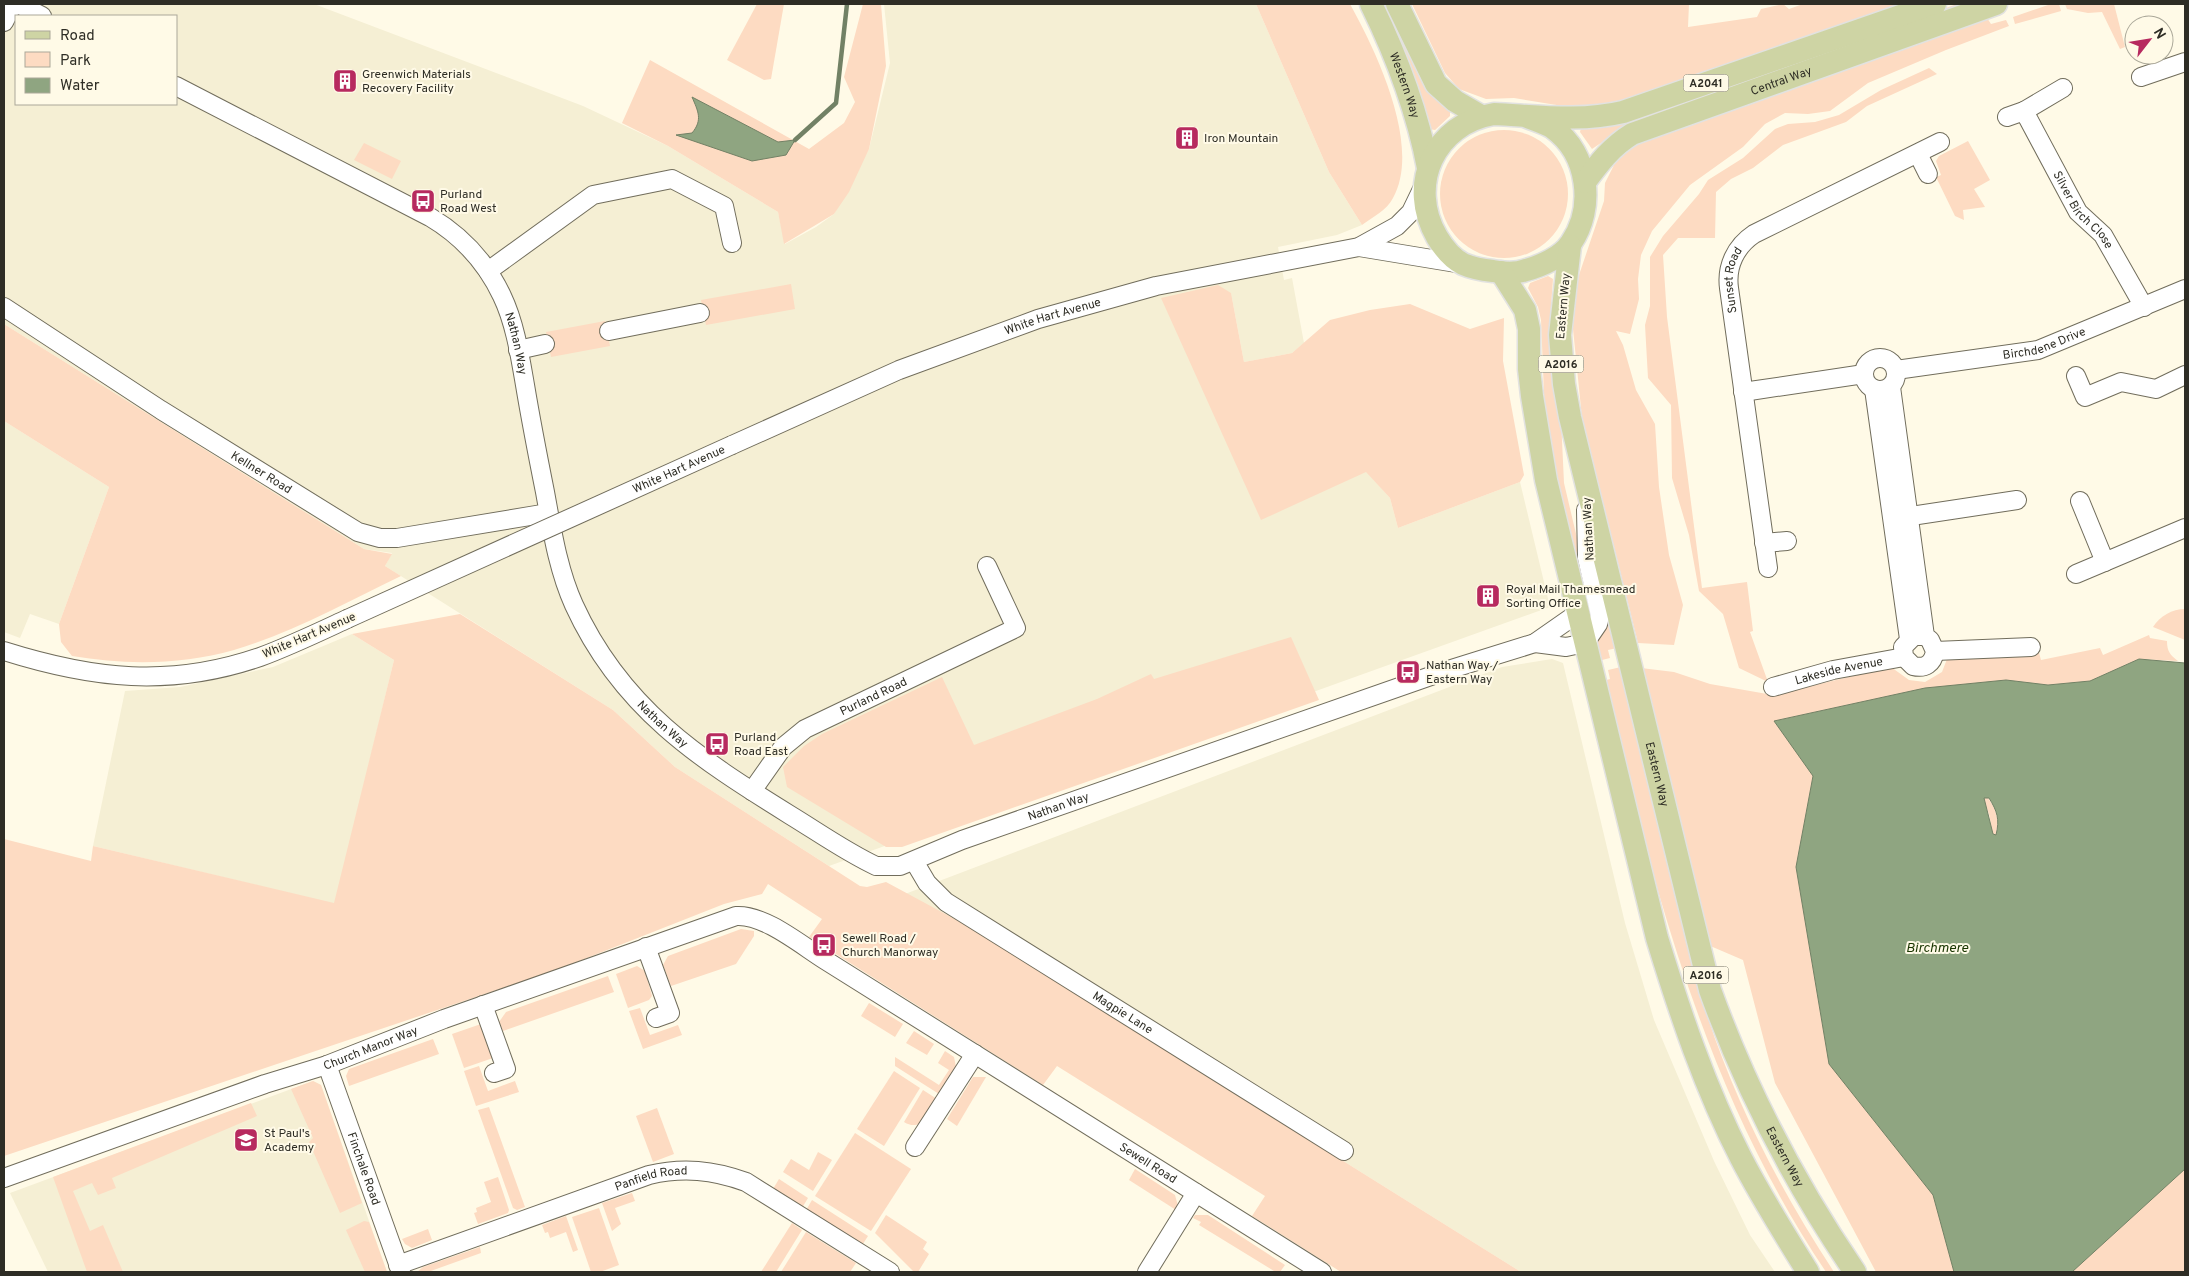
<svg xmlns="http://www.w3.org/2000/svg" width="2189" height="1276" font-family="Overpass,sans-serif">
<rect width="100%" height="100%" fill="#fffae7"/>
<g fill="#f5efd4" fill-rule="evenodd">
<path d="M 4,4 L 314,4 L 583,106 L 668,146 L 778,212 L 785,244 L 816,227 L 834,214 L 869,149 L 890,63 L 884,4 L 1256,4 L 1329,172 L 1362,225 L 1337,235 L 1278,247 L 1284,280 L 1292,278 L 1304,343 L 1292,353 L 1244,362 L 1231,293 L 1261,519 L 1366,471 L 1390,498 L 1398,528 L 1520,482 L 1550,607 L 829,866 L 675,767 L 613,710 L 385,566 L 392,553 L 364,549 L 4,324 ZM 16,16 L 176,16 L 176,104 L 16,104 Z"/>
<polygon points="4,421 109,487 59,624 30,614 20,638 4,632"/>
<polygon points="352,634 394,660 335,904 93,846 125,691 180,687 273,667"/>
<polygon points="1552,659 1563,663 1625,923 1654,1020 1714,1161 1750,1235 1775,1272 1521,1272 964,924 905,894 1502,667"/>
<polygon points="313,1081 321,1085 387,1272 48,1272 10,1193"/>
</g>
<g fill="#fddbc2">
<polygon points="757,4 784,4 771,79 764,80 727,60"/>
<polygon points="863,4 881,4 886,66 869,149 849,192 834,214 784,244 778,212 668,146 622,123 650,60 809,149 844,123 855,102 844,77"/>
<path d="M 1256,4 L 1350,4 C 1376,51 1422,146 1393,198 C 1387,210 1373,217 1362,225 L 1329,172 Z"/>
<polygon points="1379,4 1387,4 1431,94 1450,110 1450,116 1435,130 1429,129"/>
<polygon points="1412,4 1689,4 1688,27 1757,17 1761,9 1783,4 1789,9 1803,4 1904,4 1632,100 1575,108 1514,98 1486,99 1459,89 1445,73"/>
<polygon points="1957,4 1975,4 1622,129 1592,149 1580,132 1581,128 1599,127 1631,119"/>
<polygon points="2051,4 2059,4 2061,11 2015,24 2013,17"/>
<polygon points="2065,4 2114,4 2125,47 2120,49 2102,12 2088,13 2067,9"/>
<polygon points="1987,18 1991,24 2006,20 2009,26 1946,50 1868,83 1830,111 1808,114 1785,113 1765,124 1743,147 1690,185 1652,231 1641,255 1638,279 1639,299 1630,334 1616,331 1623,345 1636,390 1655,424 1659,487 1669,555 1683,605 1674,645 1638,643 1582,418 1572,319 1579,275 1604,201 1605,183 1618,157 1634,146 1687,123"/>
<polygon points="1929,68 1937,74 1867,106 1846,122 1783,145 1753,168 1731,179 1716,192 1715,238 1678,238 1663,255 1667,317 1702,588 1747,582 1753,631 1750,632 1768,682 1739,668 1723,614 1699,591 1689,535 1672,478 1671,405 1648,378 1645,325 1650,306 1650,257 1663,236 1699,194 1708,180 1743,158 1775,129 1788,124 1815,122 1839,115 1881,90"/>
<circle cx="1504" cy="194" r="64"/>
<polygon points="1968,141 1990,180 1974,189 1985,207 1963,210 1964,220 1955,216 1936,177 1941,175 1936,161 1939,156"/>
<polygon points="364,143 401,161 392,179 354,160"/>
<polygon points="1548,276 1553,279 1550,320 1551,366 1561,419 1564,483 1593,606 1592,622 1552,469 1545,418 1541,320 1538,307 1528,288 1530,283"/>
<polygon points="791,284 795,309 706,325 701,300"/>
<polygon points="1218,285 1231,293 1244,362 1292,353 1330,320 1370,310 1410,304 1470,329 1504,318 1503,361 1524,475 1520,482 1398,528 1390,498 1366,472 1261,520 1161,298"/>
<polygon points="605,321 610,346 551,357 546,332"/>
<path d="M 4,324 L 364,549 L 392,554 L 385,566 L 401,576 C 347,602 292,633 234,650 C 181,665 125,665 72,656 L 61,642 L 59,624 L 109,487 L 4,421 Z"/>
<path d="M 2185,609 L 2185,640 L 2153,627 C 2160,616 2172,609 2185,609 Z"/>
<polygon points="460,614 613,710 675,767 860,886 867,887 886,882 964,924 1521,1272 1341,1272 1252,1216 1265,1196 1057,1066 1043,1085 809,937 822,919 768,884 762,894 724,904 559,969 4,1156 4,839 91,861 93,846 334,903 394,660 352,634"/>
<polygon points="1610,622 1617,648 1608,650 1610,658 1598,661 1595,641 1605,623"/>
<path d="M 2149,635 L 2150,638 L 2167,641 C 2167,651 2170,655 2178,661 L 2139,659 L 2090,681 L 2048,685 L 2006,680 L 1774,721 L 1813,776 L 1796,867 L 1829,1064 L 1933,1195 L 1954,1272 L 1876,1272 L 1775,1083 L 1743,960 L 1708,945 L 1641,668 L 1674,672 L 1710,684 L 1773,695 L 1891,667 L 1909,680 L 1925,682 L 1942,672 L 1947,659 L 2038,649 L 2041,660 L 2100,648 L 2103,655 Z"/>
<polygon points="1291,637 1319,700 902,847 886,847 787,787 783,767 804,746 822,734 942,677 974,745 1097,699 1151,674 1154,679"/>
<path d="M 1621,667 L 1703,1003 C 1734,1101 1778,1186 1834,1272 L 1826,1272 C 1704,1090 1655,890 1603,681 L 1610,679 L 1608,670 Z"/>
<path d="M 1984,798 L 1988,798 C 1997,811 1999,819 1996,835 L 1993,834 C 1990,827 1991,821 1989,814 C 1987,808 1985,805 1984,798 Z"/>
<polygon points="741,929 754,931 754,936 736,964 671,986 663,965 668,956"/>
<polygon points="637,966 645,971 652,996 649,1000 628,1008 616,974"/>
<polygon points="608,976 614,992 503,1031 499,1022 506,1012"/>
<polygon points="869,1003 903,1024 895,1037 861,1016"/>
<polygon points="640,1008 650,1035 678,1025 682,1035 643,1049 629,1011"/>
<polygon points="481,1024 493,1058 464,1068 452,1034"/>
<polygon points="914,1031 934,1044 927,1055 906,1043"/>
<polygon points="433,1039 439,1054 349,1086 346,1076 349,1069"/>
<polygon points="945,1051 954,1057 956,1067 939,1094 895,1066 895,1057 939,1085 949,1070 938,1063"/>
<polygon points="479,1066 488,1091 515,1081 519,1092 476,1106 464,1071"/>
<polygon points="894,1071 920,1088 884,1146 857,1129"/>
<polygon points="973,1077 986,1077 957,1126 947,1119"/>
<polygon points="313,1081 321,1085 362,1203 340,1213 309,1142 313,1138 291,1089"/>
<path d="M 923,1090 L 937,1099 C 929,1112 922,1133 904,1122 Z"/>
<polygon points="251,1103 257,1116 112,1178 116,1188 98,1195 92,1183 73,1191 90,1231 103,1225 123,1272 87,1272 53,1177"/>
<polygon points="489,1107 525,1207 517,1210 513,1208 478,1110"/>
<polygon points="657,1108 674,1154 653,1162 636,1116"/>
<polygon points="855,1133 911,1169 871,1231 815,1196"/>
<polygon points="818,1152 832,1160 813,1191 783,1172 791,1159 809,1170"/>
<polygon points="1135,1169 1175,1195 1178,1206 1176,1210 1129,1180"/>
<polygon points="2185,1169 2185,1272 2072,1272 2184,1170"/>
<polygon points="498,1177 509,1210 508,1213 478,1224 474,1213 477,1212 476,1208 491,1202 484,1182"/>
<polygon points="779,1179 808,1198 802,1208 773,1189"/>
<polygon points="632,1193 635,1201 615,1208 621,1224 612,1231 602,1203"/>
<polygon points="812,1200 868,1236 861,1247 805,1212"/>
<polygon points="599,1208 619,1265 600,1272 591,1272 572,1217"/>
<polygon points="886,1215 927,1242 923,1249 929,1254 918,1272 914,1272 875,1233"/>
<polygon points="1195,1215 1208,1215 1285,1265 1280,1272 1274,1271 1199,1225 1201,1222 1193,1218"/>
<polygon points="566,1216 578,1250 573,1252 566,1232 550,1238 548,1232 545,1233 542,1225"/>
<polygon points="364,1221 369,1222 387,1272 365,1272 346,1230"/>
<polygon points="792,1223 802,1230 776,1272 761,1272"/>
<polygon points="428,1229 432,1240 412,1248 405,1244 402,1239"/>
<polygon points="806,1232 856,1263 850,1272 781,1272"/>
<polygon points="480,1247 481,1253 428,1272 417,1272 423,1267"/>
</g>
<g fill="#8fa581" stroke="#728165" fill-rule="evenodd">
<path d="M 692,97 L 778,142 L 795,140 L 786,155 L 752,161 L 676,135 L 692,133 C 703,120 698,111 692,97 Z"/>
<path d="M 2139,659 L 2185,663 L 2185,1169 L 2072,1272 L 1954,1272 L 1933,1195 L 1829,1064 L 1796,867 L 1813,776 L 1774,721 L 1925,688 L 2006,680 L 2048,685 L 2090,681 ZM 1984,798 L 1989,798 C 1997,811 2000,819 1996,835 L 1993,834 Z"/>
</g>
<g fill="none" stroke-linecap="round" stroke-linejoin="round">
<polyline stroke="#728165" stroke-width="4.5" points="795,140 836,103 847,4"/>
<defs>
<g id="minor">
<polyline points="18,4 42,16"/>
<polyline points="4,22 13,4"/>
<polyline points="2141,77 2185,62"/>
<path id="s1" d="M 176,86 L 430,217 C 462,236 486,262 502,296 C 515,323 520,356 525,385 C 531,421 538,457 545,492 C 552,530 558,570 574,605 C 621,708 698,758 790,815 C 818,832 846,852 876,866 L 900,866 L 962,840 L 1448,670 L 1535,643 L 1578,613"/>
<polyline points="2024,111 2063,88"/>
<path id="s2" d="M 2007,117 L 2024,111 L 2078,212 L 2103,235 L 2144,307"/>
<polyline points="1918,154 1928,174"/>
<polyline points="1359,247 1462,264"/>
<polyline points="488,271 593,195 672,179 724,206 732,243"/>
<path id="s3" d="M 4,307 L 161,410 L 358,532 L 380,538 L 397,538 L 548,513"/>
<polyline points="609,331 700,313"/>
<polyline points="518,350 545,344"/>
<circle cx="1880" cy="374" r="16"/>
<path id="s4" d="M 1896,370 L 2038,350 L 2185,289"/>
<polyline points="2076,376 2085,397 2121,382 2156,389 2185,375"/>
<path d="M 1891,387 L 1925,636 L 1930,640 L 1935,651 C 1933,664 1925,669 1913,666 L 1904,657 L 1903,647 L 1914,636 L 1925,636"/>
<polyline points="1874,389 1909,639"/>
<polyline points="1743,392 1864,374"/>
<path id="s5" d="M 732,445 L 899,370 L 1038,319 L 1156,286 L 1359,247 L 1397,226 L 1411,212 L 1424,185"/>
<polyline points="2080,501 2105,562"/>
<polyline points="1898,518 2017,500"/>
<polyline points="1764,543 1787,541"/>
<path id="s6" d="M 1768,568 L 1729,288 C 1726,266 1736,246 1754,234 L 1940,142"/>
<polyline points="2076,574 2185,528"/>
<polyline points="1535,643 1566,647 1585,643 1598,624 1600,615 1587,558 1586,510"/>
<path d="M 4,651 C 93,679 170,688 260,657 C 290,646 319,632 347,619"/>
<polyline points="1935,651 2031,647"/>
<path id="s7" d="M 1773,687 L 1833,670 L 1904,657"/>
<path id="s8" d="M 752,791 L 783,747 L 805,729 L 1016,628 L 987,566"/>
<path id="s9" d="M 914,861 L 927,883 L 946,902 L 1344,1151"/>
<polyline points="646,947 670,1013 656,1018"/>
<polyline points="483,1005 506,1069 494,1073"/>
<path id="s10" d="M 327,1065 L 401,1272"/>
<polyline points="915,1147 975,1054"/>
<path id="s11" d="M 4,1178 L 265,1084 L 327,1065 L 444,1019 L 736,916 C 764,914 801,945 825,960 L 1322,1272"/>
<path id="s12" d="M 398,1265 L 649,1175 C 683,1167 713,1170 746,1182 L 890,1272"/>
<polyline points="1147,1272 1196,1193"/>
</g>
<g id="major">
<path id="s13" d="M 1371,4 C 1397,57 1417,110 1428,168"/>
<polyline points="1397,4 1436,84 1455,101 1481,116"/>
<path d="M 1525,116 C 1534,120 1545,123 1553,128 C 1589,154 1595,208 1571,243 C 1562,257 1541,266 1526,270 C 1516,274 1504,273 1493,271 C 1483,270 1472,268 1463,264 C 1453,259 1443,247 1437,237 C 1407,185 1434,124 1494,114 C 1537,116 1581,122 1623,112 L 1935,4"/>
<path id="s14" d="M 1585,182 C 1599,163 1611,147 1632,134 L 1996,4"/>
<path id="s15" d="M 1570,246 L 1560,335 L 1564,384 L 1570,417 L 1710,990 C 1746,1090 1795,1184 1855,1272"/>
<path d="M 1501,272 L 1525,310 L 1529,329 L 1529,369 L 1532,396 L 1546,480 L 1657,938 C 1680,1013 1705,1088 1741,1158 C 1761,1197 1785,1235 1808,1272"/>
</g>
</defs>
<use href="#minor" stroke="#716d5c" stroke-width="20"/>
<use href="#major" stroke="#e2e2e0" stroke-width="25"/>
<use href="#minor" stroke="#fff" stroke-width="18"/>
<use href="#major" stroke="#ced4a4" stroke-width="22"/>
<defs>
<g id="minor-bridge">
<path id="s16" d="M 347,619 L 732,445"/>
</g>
</defs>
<use href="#minor-bridge" stroke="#716d5c" stroke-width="20" stroke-linecap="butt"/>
<use href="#minor-bridge" stroke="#fff" stroke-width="18"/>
</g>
<defs>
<symbol id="building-square" viewBox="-11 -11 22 22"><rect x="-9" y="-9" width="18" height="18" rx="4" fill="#b72a5f" stroke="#fffae7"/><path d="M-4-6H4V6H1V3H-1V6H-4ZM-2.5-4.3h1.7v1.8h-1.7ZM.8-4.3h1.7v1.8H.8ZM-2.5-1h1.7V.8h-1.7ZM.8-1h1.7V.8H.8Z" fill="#fff"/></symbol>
<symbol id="bus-square" viewBox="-11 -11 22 22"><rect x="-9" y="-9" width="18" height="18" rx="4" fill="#b72a5f" stroke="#fffae7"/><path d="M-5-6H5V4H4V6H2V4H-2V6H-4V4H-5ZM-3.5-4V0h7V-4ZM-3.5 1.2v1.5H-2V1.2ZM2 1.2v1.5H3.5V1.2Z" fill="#fff"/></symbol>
<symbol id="school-square" viewBox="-11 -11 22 22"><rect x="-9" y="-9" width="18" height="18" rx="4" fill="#b72a5f" stroke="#fffae7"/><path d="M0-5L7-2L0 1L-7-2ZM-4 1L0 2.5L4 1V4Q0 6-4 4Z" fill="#fff"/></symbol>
</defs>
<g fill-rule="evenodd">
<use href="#building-square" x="331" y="67" width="28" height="28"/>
<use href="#building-square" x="1173" y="124" width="28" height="28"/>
<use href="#bus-square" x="409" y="187" width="28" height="28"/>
<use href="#building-square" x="1474" y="582" width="28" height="28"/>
<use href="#bus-square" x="1394" y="658" width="28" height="28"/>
<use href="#bus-square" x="703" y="730" width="28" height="28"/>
<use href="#bus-square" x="810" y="931" width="28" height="28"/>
<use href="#school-square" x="232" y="1126" width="28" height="28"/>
</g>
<g text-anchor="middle" stroke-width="4" stroke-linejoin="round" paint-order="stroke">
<g fill="#fffae7" stroke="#6d6a5f" stroke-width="1">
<rect x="1683.5" y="74.5" width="45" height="17" rx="4"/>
<rect x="1538.5" y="355.5" width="45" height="17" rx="4"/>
<rect x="1683.5" y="966.5" width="45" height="17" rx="4"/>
</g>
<g font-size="11" font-weight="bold" fill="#2e2d25">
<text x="1706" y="87">A2041</text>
<text x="1561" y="368">A2016</text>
<text x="1706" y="979">A2016</text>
</g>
<g font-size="12" fill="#2e2d25" stroke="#fffae7" text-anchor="start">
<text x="362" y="78">Greenwich Materials<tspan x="362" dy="14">Recovery Facility</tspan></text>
<text x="1204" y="142">Iron Mountain</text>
<text x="440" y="198">Purland<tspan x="440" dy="14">Road West</tspan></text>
<text x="1506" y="593">Royal Mail Thamesmead<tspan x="1506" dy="14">Sorting Office</tspan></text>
<text x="1426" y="669">Nathan Way /<tspan x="1426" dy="14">Eastern Way</tspan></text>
<text x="734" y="741">Purland<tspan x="734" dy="14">Road East</tspan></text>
<text x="842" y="942">Sewell Road /<tspan x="842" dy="14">Church Manorway</tspan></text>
<text x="264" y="1137">St Paul's<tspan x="264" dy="14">Academy</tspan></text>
</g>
<g font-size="12" fill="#2e2d25" stroke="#fffae7">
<text dy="4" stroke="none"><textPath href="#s14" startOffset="226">Central Way</textPath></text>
<text dy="4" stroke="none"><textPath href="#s13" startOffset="88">Western Way</textPath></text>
<text dy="4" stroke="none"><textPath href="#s2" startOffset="134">Silver Birch Close</textPath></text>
<text dy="4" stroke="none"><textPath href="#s6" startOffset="291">Sunset Road</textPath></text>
<text transform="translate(1563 306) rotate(-85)" y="4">Eastern Way</text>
<text dy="4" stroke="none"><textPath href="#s5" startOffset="346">White Hart Avenue</textPath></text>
<text dy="4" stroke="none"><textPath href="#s1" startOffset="444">Nathan Way</textPath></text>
<text dy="4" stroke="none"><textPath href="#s4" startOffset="151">Birchdene Drive</textPath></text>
<text dy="4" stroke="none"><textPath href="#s16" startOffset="364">White Hart Avenue</textPath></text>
<text dy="4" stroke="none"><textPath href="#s3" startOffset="306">Kellner Road</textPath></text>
<text transform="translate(1588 529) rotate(-93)" y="4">Nathan Way</text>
<text transform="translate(309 635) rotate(-23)" y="4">White Hart Avenue</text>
<text dy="4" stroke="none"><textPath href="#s7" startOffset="68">Lakeside Avenue</textPath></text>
<text dy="4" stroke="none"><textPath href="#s8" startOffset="158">Purland Road</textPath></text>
<text dy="4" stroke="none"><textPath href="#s1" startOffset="862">Nathan Way</textPath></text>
<text dy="4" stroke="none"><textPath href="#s15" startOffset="540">Eastern Way</textPath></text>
<text dy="4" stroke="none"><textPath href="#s1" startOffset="1312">Nathan Way</textPath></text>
<text dy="4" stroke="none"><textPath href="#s9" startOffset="261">Magpie Lane</textPath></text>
<text dy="4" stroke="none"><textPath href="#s11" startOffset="389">Church Manor Way</textPath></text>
<text dy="4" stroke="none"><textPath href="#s15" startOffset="945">Eastern Way</textPath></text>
<text dy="4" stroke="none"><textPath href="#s11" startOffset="1260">Sewell Road</textPath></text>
<text dy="4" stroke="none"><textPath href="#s10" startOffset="110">Finchale Road</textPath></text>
<text dy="4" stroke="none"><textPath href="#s12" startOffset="268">Panfield Road</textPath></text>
</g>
<g font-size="14" font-style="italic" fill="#193500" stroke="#fffae7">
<text x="1937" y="952">Birchmere</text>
</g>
</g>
<rect width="2189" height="1276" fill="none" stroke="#2e2d25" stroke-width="10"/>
<rect x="15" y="15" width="162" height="90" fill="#fffae7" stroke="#aba899"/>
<rect x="25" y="31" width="25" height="8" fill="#ced4a4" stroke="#aba899"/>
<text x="60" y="40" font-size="15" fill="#2e2d25">Road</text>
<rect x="25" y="52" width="25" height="15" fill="#fddbc2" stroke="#aba899"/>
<text x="60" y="65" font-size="15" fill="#2e2d25">Park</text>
<rect x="25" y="78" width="25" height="15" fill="#8fa581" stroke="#aba899"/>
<text x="60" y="90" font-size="15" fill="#2e2d25">Water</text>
<g transform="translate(2149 40) rotate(59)"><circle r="24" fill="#fffae7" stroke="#aba899"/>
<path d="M0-4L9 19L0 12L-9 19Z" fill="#b72a5f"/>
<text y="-8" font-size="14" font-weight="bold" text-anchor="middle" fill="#2e2d25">N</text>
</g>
</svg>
